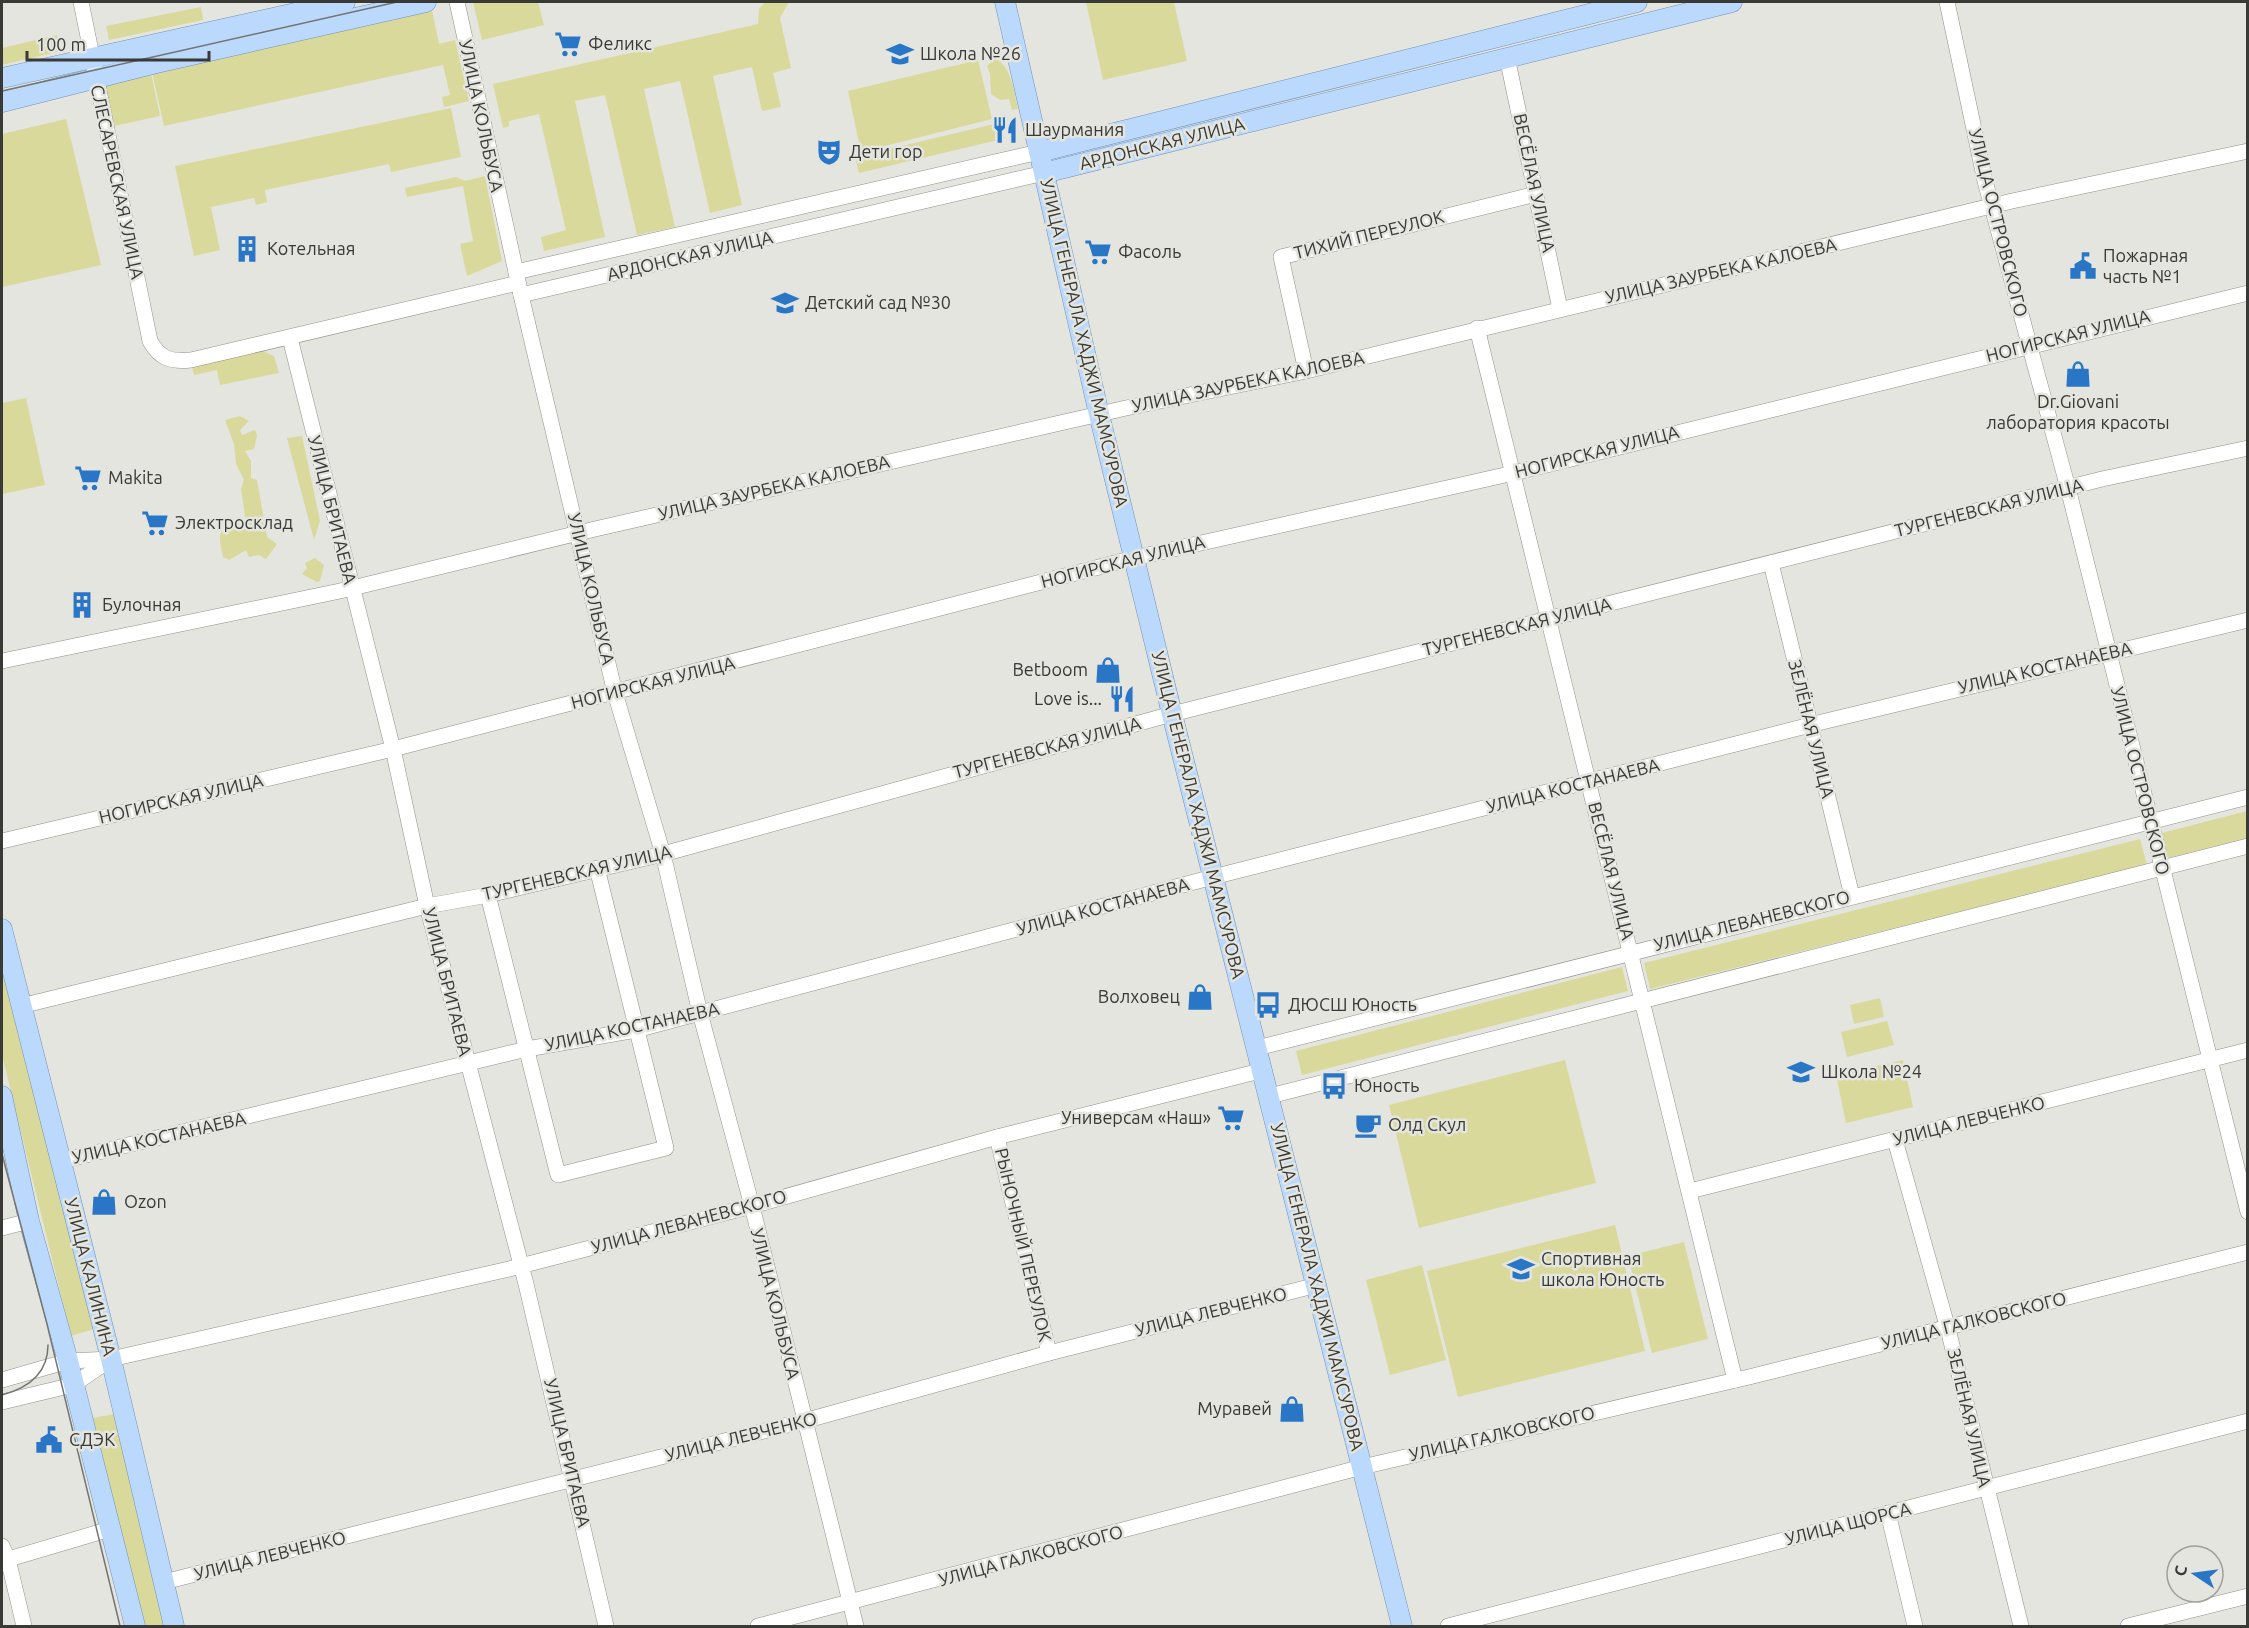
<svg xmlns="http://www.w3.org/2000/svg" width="2249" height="1628" font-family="Ubuntu,sans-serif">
<rect width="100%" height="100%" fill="#e4e5df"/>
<g fill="#d9d99c">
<polygon points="473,2 538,2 544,25 482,40"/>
<polygon points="765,2 789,2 780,18 791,68 773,73 781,107 762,111 752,67 713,76 742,205 710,213 680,81 644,89 675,227 637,235 605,95 575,101 605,237 544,251 541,237 566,230 539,114 509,121 509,126 503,128 493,84 758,24 759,9"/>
<polygon points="1086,2 1174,2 1187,61 1103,80"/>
<polygon points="201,7 203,20 109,40 106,26"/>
<polygon points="432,10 439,44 455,40 469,101 444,107 442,97 450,95 443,65 164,126 152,72"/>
<polygon points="57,35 61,51 2,65 2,48"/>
<path d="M 995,59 C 1011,64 1015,95 1018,109 L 1012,110 L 1009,99 L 1000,100 L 991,94 L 990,74 L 987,66 Z"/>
<polygon points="978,60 992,119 861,152 848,91"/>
<polygon points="150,68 160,116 114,126 104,77"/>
<polygon points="451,108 461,157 391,172 389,164 265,190 267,202 256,205 254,198 211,207 220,250 194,256 175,166"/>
<polygon points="66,119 101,265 2,287 2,134"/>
<polygon points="994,124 998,140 859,173 855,157"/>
<polygon points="485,176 502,261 467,276 460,244 473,241 463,186 407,197 405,188 456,177 465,181"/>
<polygon points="261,350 274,356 279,373 220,385 217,370 194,375 191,362"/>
<polygon points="26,398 45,485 2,494 2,403"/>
<path d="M 240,416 L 249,421 L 240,430 L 242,435 L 255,430 L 257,435 L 254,449 L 245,451 L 251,461 L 251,478 L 257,480 L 267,537 L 277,544 L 266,559 L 259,555 L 249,557 L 246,550 L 229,560 L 223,557 C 217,531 218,526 246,522 L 241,489 L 244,480 L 236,464 L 234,444 L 225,420 Z"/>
<polygon points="302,436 320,521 314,540 287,438"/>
<polygon points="315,558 324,565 320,581 317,582 302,574 307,568 305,563"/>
<polygon points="2247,811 2247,838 2168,858 2162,833"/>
<polygon points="2140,839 2147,865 1650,989 1644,963"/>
<polygon points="1622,967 1628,991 1302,1075 1296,1051"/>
<polygon points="2,970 94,1329 71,1336 2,1055"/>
<polygon points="1880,998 1884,1017 1854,1024 1850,1005"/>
<polygon points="1887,1021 1894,1045 1847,1057 1841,1032"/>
<polygon points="1565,1060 1596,1183 1419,1228 1389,1105"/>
<polygon points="1903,1060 1913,1107 1846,1123 1836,1075"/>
<polygon points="1615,1225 1645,1351 1458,1397 1427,1271"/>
<polygon points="1684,1242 1708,1339 1652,1353 1628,1256"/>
<polygon points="1422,1265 1446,1360 1390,1375 1366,1280"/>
<polygon points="115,1414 168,1626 144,1626 92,1418"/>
</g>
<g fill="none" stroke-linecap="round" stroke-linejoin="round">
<defs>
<g id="minor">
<path d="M 81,2 L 150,341 C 160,359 171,362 191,360 L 518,283"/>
<polyline points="457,2 521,295 615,693 663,854 700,1013 752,1206 856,1626"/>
<polyline points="1947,2 1985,181 2068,488 2248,1212"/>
<polyline points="1507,57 1560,309"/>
<polyline points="516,272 1039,152"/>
<polyline points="521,295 1044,173"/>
<polyline points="1477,328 1735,1380"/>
<polyline points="290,338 393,749 427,906 526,1284 606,1626"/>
<polyline points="1306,371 1281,257 1536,194"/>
<polyline points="1771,563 1852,896"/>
<polyline points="2,661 340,591 595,529 1126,408 1306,371 2012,201 2248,151"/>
<polyline points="2,841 393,749 1134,558 1514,473 2248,293"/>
<polyline points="488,895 558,1175 666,1148 597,868"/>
<polyline points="21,1006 427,906 488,895 663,854 1172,714 2102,479 2248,448"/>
<polyline points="1257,1048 2248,797"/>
<polyline points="1270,1096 2248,846"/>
<polyline points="997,1137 1049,1353"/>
<polyline points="1895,1140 1948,1329 2021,1626"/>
<polyline points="61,1161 527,1049 636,1030 1213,877 1826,721 2248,620"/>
<polyline points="1690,1191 2248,1050"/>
<polyline points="2,1228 29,1221"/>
<polyline points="2,1380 68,1361 111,1359 509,1269 752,1206 997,1137 1264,1070"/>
<polyline points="2,1402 73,1385 108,1361"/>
<polyline points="1888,1513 1915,1626"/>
<polyline points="2,1546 8,1559 24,1626"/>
<polyline points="2,1561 110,1529"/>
<polyline points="164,1582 804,1421 1049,1353 1317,1285"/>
<polyline points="758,1626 1362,1467 1749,1377 2248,1252"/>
<polyline points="1448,1626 2248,1421"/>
<polyline points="2128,1626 2248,1596"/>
</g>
<g id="major">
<polyline points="1005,2 1099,414 1172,714 1402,1626"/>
<polyline points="2,78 345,2"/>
<polyline points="2,102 156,63 426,2"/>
<polyline points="1039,152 1637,2"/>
<polyline points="1044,173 1732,2"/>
<polyline points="2,929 111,1359 174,1626"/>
<polyline points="2,1096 29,1221 68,1361 135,1626"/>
</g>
</defs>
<use href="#minor" stroke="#90908b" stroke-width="16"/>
<use href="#major" stroke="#7091b6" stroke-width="21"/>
<use href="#minor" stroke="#fff" stroke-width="15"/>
<use href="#major" stroke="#bbd9fd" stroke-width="20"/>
<g stroke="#747470" stroke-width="1.5">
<polyline points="2,91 397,2"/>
<polyline points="2,1154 47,1324 120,1626"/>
<path d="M 2,1395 C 28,1388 48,1374 48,1345"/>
</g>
</g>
<defs>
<symbol id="supermarket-bare" viewBox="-9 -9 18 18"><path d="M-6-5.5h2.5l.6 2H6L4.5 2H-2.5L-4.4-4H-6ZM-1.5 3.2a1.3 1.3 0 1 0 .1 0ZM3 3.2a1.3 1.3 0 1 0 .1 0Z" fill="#2a76c6" stroke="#e4e5df" stroke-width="2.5" paint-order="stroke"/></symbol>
<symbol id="school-bare" viewBox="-9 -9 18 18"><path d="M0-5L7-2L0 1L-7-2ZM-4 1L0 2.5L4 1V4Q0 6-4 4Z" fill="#2a76c6" stroke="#e4e5df" stroke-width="2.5" paint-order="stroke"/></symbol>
<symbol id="restaurant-bare" viewBox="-9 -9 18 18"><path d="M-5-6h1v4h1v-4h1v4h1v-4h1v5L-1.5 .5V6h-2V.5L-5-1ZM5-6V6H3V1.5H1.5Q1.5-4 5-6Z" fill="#2a76c6" stroke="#e4e5df" stroke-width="2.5" paint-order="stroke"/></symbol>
<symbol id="theatre-bare" viewBox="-9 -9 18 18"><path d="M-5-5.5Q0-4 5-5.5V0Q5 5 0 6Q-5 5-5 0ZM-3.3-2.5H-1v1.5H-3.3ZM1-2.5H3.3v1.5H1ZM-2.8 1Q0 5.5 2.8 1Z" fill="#2a76c6" stroke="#e4e5df" stroke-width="2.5" paint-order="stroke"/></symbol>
<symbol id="building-bare" viewBox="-9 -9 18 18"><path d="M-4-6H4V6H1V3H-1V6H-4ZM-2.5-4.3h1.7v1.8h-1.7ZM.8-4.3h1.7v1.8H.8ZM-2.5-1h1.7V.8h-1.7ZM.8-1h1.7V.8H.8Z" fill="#2a76c6" stroke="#e4e5df" stroke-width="2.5" paint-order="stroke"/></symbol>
<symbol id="civic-bare" viewBox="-9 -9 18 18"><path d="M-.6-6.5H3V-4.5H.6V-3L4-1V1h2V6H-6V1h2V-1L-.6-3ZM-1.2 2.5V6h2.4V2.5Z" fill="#2a76c6" stroke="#e4e5df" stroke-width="2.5" paint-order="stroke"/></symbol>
<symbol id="shop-bare" viewBox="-9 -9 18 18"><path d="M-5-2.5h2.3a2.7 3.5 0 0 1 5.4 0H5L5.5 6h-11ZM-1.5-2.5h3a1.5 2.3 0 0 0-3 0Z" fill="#2a76c6" stroke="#e4e5df" stroke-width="2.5" paint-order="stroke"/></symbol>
<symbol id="bus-bare" viewBox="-9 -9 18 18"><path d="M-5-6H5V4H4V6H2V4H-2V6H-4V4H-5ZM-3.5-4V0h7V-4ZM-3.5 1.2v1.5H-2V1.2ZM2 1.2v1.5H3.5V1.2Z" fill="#2a76c6" stroke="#e4e5df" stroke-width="2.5" paint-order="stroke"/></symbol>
<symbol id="cafe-bare" viewBox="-9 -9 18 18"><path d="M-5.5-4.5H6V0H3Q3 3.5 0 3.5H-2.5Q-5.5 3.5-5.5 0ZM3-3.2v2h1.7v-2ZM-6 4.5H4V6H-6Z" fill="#2a76c6" stroke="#e4e5df" stroke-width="2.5" paint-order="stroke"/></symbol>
</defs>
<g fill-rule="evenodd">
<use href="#supermarket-bare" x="549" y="25" width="38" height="38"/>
<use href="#school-bare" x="881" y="35" width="38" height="38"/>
<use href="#restaurant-bare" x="986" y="111" width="38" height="38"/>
<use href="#theatre-bare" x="810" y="133" width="38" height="38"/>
<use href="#building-bare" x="228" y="230" width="38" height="38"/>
<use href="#supermarket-bare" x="1079" y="233" width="38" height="38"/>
<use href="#civic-bare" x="2064" y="247" width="38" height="38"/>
<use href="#school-bare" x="766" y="284" width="38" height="38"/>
<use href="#shop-bare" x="2059" y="355" width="38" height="38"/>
<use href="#supermarket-bare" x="69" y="459" width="38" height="38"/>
<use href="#supermarket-bare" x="136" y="504" width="38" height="38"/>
<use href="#building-bare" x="63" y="586" width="38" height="38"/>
<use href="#shop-bare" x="1089" y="651" width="38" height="38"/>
<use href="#restaurant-bare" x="1103" y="680" width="38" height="38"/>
<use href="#shop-bare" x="1181" y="978" width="38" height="38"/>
<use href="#bus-bare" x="1249" y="986" width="38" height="38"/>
<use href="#school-bare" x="1782" y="1053" width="38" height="38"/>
<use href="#bus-bare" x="1315" y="1067" width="38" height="38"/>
<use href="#supermarket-bare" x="1212" y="1099" width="38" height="38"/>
<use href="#cafe-bare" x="1349" y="1106" width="38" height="38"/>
<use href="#shop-bare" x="85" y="1183" width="38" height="38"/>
<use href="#school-bare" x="1502" y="1250" width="38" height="38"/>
<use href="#shop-bare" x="1273" y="1390" width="38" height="38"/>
<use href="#civic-bare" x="30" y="1421" width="38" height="38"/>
</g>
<g text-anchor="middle" stroke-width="5" stroke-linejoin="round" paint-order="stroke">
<g font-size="18" fill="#393936" stroke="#e4e5df" text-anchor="start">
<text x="588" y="50">Феликс</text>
<text x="920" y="60">Школа №26</text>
<text x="1025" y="136">Шаурмания</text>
<text x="849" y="158">Дети гор</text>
<text x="267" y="255">Котельная</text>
<text x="1118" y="258">Фасоль</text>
<text x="2103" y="262">Пожарная<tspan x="2103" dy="21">часть №1</tspan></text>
<text x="805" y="309">Детский сад №30</text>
<text x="2078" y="408" text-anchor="middle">Dr.Giovani<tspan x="2078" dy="21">лаборатория красоты</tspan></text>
<text x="108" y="484">Makita</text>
<text x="175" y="529">Электросклад</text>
<text x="102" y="611">Булочная</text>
<text x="1088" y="676" text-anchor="end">Betboom</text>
<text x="1102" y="705" text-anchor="end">Love is...</text>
<text x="1180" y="1003" text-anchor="end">Волховец</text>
<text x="1288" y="1011">ДЮСШ Юность</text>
<text x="1821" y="1078">Школа №24</text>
<text x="1354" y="1092">Юность</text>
<text x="1211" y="1124" text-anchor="end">Универсам «Наш»</text>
<text x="1388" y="1131">Олд Скул</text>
<text x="124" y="1208">Ozon</text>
<text x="1541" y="1265">Спортивная<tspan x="1541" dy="21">школа Юность</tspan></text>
<text x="1272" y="1415" text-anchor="end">Муравей</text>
<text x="69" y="1446">СДЭК</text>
</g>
<g font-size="18" fill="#393936" stroke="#e4e5df">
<text transform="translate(481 116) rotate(78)" y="6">УЛИЦА КОЛЬБУСА</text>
<text transform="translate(1162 144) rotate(-14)" y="6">АРДОНСКАЯ УЛИЦА</text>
<text transform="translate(117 182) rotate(78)" y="6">СЛЕСАРЕВСКАЯ УЛИЦА</text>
<text transform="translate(1534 183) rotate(78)" y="6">ВЕСЁЛАЯ УЛИЦА</text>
<text transform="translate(1998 223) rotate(76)" y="6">УЛИЦА ОСТРОВСКОГО</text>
<text transform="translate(1369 235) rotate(-14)" y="6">ТИХИЙ ПЕРЕУЛОК</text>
<text transform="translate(690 256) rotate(-13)" y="6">АРДОНСКАЯ УЛИЦА</text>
<text transform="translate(1721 271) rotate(-13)" y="6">УЛИЦА ЗАУРБЕКА КАЛОЕВА</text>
<text transform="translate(2068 336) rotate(-14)" y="6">НОГИРСКАЯ УЛИЦА</text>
<text transform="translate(1084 343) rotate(77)" y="6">УЛИЦА ГЕНЕРАЛА ХАДЖИ МАМСУРОВА</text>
<text transform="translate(1248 382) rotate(-12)" y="6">УЛИЦА ЗАУРБЕКА КАЛОЕВА</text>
<text transform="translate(1597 452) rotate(-14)" y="6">НОГИРСКАЯ УЛИЦА</text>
<text transform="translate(774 488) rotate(-13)" y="6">УЛИЦА ЗАУРБЕКА КАЛОЕВА</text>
<text transform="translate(1989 508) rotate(-14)" y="6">ТУРГЕНЕВСКАЯ УЛИЦА</text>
<text transform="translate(332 510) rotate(76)" y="6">УЛИЦА БРИТАЕВА</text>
<text transform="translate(1123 562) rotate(-14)" y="6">НОГИРСКАЯ УЛИЦА</text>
<text transform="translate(591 589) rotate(77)" y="6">УЛИЦА КОЛЬБУСА</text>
<text transform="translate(1517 627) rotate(-14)" y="6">ТУРГЕНЕВСКАЯ УЛИЦА</text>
<text transform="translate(2045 668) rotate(-13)" y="6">УЛИЦА КОСТАНАЕВА</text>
<text transform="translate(653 683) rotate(-14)" y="6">НОГИРСКАЯ УЛИЦА</text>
<text transform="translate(1811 729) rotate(76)" y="6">ЗЕЛЁНАЯ УЛИЦА</text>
<text transform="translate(1047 748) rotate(-15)" y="6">ТУРГЕНЕВСКАЯ УЛИЦА</text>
<text transform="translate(2140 781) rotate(76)" y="6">УЛИЦА ОСТРОВСКОГО</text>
<text transform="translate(1573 786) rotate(-14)" y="6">УЛИЦА КОСТАНАЕВА</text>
<text transform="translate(181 799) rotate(-13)" y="6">НОГИРСКАЯ УЛИЦА</text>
<text transform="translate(1198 815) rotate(76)" y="6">УЛИЦА ГЕНЕРАЛА ХАДЖИ МАМСУРОВА</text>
<text transform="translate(1611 871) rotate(76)" y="6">ВЕСЁЛАЯ УЛИЦА</text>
<text transform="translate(577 873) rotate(-13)" y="6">ТУРГЕНЕВСКАЯ УЛИЦА</text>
<text transform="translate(1103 907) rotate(-15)" y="6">УЛИЦА КОСТАНАЕВА</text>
<text transform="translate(1752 921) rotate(-14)" y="6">УЛИЦА ЛЕВАНЕВСКОГО</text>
<text transform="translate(447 982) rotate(76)" y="6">УЛИЦА БРИТАЕВА</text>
<text transform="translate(632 1027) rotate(-12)" y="6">УЛИЦА КОСТАНАЕВА</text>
<text transform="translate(1969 1121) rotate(-14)" y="6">УЛИЦА ЛЕВЧЕНКО</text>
<text transform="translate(159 1138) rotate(-13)" y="6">УЛИЦА КОСТАНАЕВА</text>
<text transform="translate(689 1222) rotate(-15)" y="6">УЛИЦА ЛЕВАНЕВСКОГО</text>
<text transform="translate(1023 1245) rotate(77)" y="6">РЫНОЧНЫЙ ПЕРЕУЛОК</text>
<text transform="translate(90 1277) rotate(76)" y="6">УЛИЦА КАЛИНИНА</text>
<text transform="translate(1317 1287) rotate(76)" y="6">УЛИЦА ГЕНЕРАЛА ХАДЖИ МАМСУРОВА</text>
<text transform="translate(775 1304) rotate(76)" y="6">УЛИЦА КОЛЬБУСА</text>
<text transform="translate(1211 1312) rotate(-14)" y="6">УЛИЦА ЛЕВЧЕНКО</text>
<text transform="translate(1974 1321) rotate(-14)" y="6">УЛИЦА ГАЛКОВСКОГО</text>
<text transform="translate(1969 1418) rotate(77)" y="6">ЗЕЛЁНАЯ УЛИЦА</text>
<text transform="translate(1502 1434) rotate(-13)" y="6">УЛИЦА ГАЛКОВСКОГО</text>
<text transform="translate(741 1437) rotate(-14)" y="6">УЛИЦА ЛЕВЧЕНКО</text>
<text transform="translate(567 1453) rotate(77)" y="6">УЛИЦА БРИТАЕВА</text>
<text transform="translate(1848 1524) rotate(-14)" y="6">УЛИЦА ЩОРСА</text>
<text transform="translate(270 1556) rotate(-14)" y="6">УЛИЦА ЛЕВЧЕНКО</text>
<text transform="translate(1031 1556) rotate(-15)" y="6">УЛИЦА ГАЛКОВСКОГО</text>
</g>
</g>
<rect width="2249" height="1628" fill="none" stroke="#393936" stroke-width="6"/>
<g transform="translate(2195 1574) rotate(283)"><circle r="28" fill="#e4e5df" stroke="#a0a09b" stroke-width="1.5"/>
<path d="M0-4.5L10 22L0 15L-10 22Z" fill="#2a76c6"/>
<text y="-9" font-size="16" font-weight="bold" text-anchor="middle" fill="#393936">С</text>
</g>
<path d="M27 51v9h182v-9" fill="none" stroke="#393936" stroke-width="3"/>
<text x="36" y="51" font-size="18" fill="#393936" stroke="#e4e5df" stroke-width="4.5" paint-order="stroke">100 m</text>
</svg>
